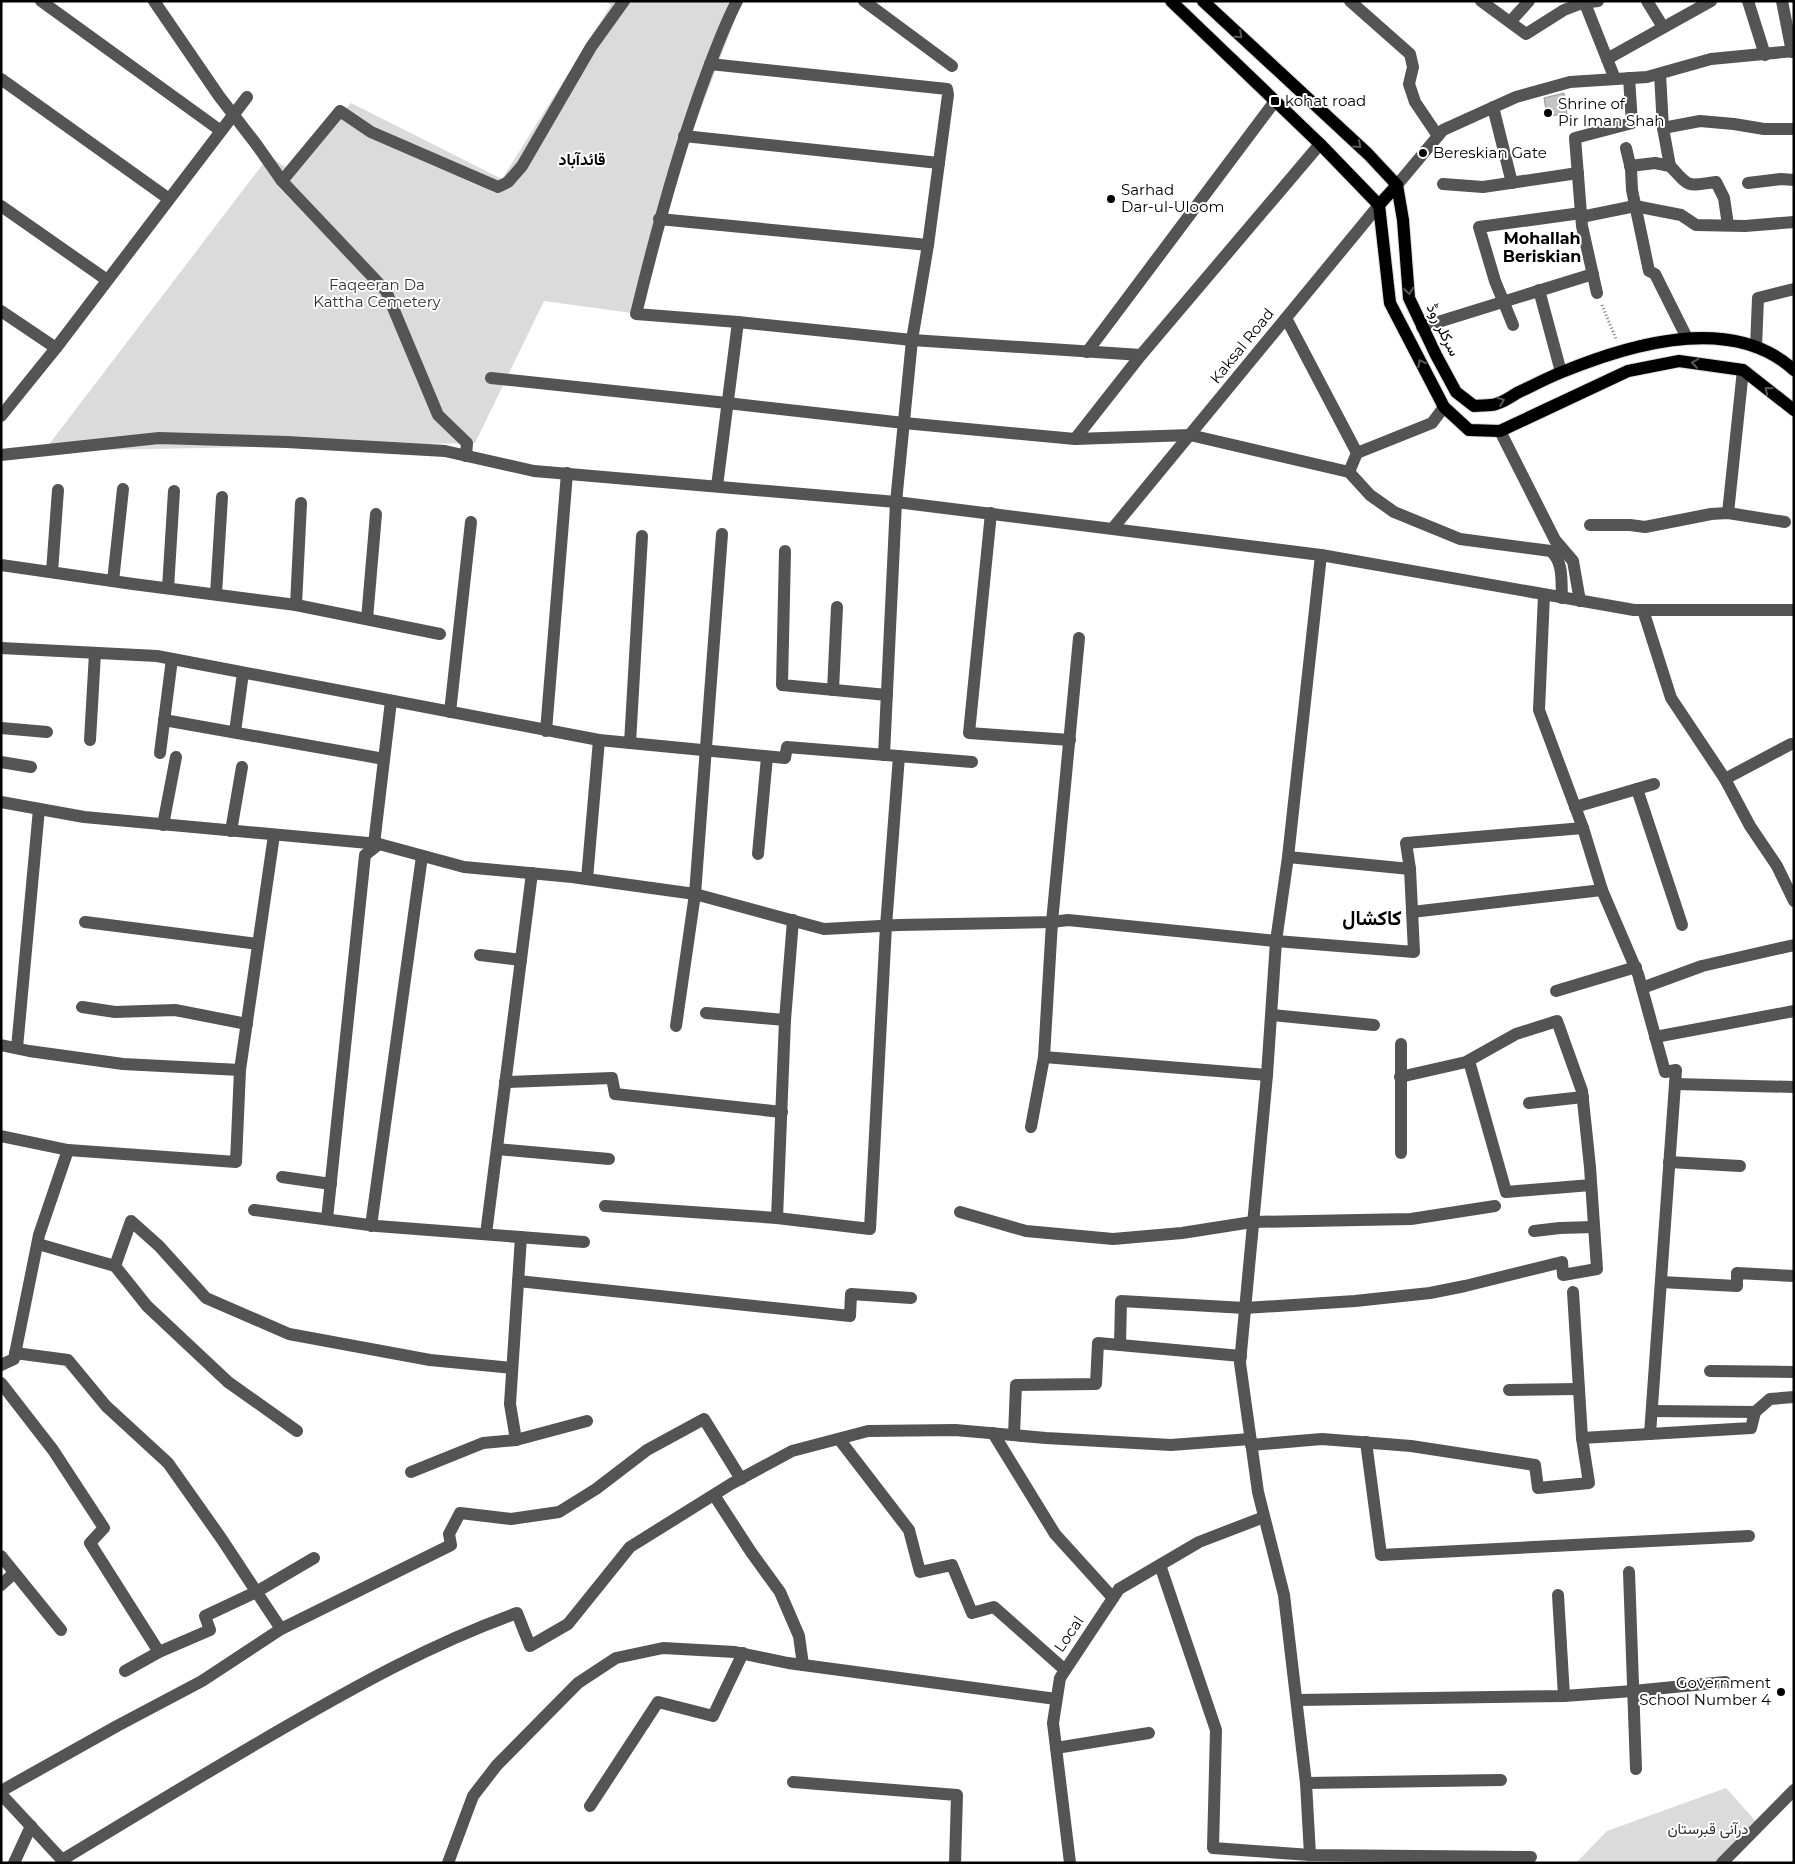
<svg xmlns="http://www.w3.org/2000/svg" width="1795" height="1864" font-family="Montserrat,Vazirmatn,sans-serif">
<rect width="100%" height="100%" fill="#fff"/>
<g fill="#dbdbdb">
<polygon points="604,1 742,1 659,219 639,314 544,301 475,443 44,451 269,156 290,170 351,103 502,179 611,5"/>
<polygon points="1726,1788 1759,1825 1722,1863 1576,1863 1607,1831"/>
</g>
<polygon fill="#c4c4c4" stroke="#989898" points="1564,93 1567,114 1547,116 1544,98"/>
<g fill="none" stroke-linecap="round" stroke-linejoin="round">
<defs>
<g id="major">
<polyline points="1171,1 1320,144 1379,205 1390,303 1444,407 1469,430 1500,431 1628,371 1679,361 1743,370 1794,410"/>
<path d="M 1203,1 L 1368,154 L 1397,185 L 1403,220 L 1409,298 L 1436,355 L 1456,392 L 1474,406 C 1481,405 1490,406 1496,404 C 1503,402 1511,397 1517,393 C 1532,386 1547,378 1562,372 C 1630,344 1732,313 1794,370"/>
<polyline points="1379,205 1397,185"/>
</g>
</defs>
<use href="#major" stroke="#dbdbdb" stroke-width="14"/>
<polyline stroke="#767676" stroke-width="3" stroke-dasharray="1 2.5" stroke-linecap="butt" points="1602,305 1616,339"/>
<g stroke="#545454" stroke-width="12">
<polyline points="41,1 221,131"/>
<polyline points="154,1 219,96 256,144 282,181 386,291 438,415 467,443 466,456"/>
<path d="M 737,1 C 721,32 710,64 698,97 C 673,168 654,240 636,314 L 738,322 L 912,340 L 1141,355"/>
<polyline points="864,1 952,66"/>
<polyline points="1350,1 1410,54 1413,67 1409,84 1415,102 1438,136"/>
<polyline points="1481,1 1526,34 1564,10 1582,3 1598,1"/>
<polyline points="1580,1 1586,6 1615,79"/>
<polyline points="1647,1 1663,27"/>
<polyline points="1748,1 1765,55"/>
<polyline points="1782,1 1792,52"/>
<polyline points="1510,22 1529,1"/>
<polyline points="1607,59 1711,1"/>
<polyline points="710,64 947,89 948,95 928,245 912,340 896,502 884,755"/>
<polyline points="1660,74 1663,128 1700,121 1734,124 1764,129 1794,129"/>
<polyline points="1,79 169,199"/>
<polyline points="1493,107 1512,183"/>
<polyline points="1663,128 1670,166"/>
<polyline points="684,136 939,163"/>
<polyline points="1626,148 1631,169 1632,190 1649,271 1655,274 1687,338"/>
<path d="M 1630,166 L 1655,163 L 1670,166 C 1691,188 1685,186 1716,182 L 1724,198 L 1728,225"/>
<polyline points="282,181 340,111 371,132 498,187 508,182 522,166 591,47 624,1"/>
<polyline points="1748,183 1781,179 1794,180"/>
<polyline points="1443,184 1483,187 1578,173"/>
<polyline points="1397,185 1443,130 1516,97 1570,82 1647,77 1711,59 1794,51"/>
<polyline points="1,206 107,280"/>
<polyline points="1581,217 1635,206 1681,215 1696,225 1745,226 1794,222"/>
<polyline points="659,219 928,245"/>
<polyline points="1539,290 1561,372"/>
<polyline points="1597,293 1582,226 1575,138 1632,123 1629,78"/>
<polyline points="1,311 56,348"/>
<polyline points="1286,318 1357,453"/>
<polyline points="1513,325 1495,281 1479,227 1581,213"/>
<polyline points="1422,327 1593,274"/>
<polyline points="1756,347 1758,298 1794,289"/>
<polyline points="1087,352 1275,101"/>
<path d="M 491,378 L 727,403 L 904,423 L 1075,439 L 1190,435 L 1349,472 L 1370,495 L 1394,512 L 1460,539 L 1551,551 C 1564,563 1561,582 1562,598"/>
<polyline points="1,416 56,348 247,97"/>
<polyline points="1500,431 1555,540 1573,561 1580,601"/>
<polyline points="1075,439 1141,355 1320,144"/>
<polyline points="1,455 159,438 287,442 445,451 534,471 896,502 1321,555 1634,610 1794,610"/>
<polyline points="1349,472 1357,453 1432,423 1444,407"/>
<polyline points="717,486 738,322"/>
<polyline points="991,513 969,733 1070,740"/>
<polyline points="1728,513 1743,370"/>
<polyline points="1590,525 1630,525 1645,527 1711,514 1728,513 1785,522"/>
<polyline points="1113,528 1379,205"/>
<polyline points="785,551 782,685 887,695"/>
<polyline points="1,565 133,584 296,605 440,634"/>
<polyline points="52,572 58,490"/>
<polyline points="113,581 123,489"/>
<polyline points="168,588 174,491"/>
<polyline points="216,594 222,497"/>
<polyline points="1544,595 1539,710 1583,828 1602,890 1638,974 1665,1072 1676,1070 1650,1434"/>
<polyline points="296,605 301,503"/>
<polyline points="1643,610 1671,698 1725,779 1750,826 1777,866 1794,901"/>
<polyline points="367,619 376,514"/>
<polyline points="1,648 157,656 599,740 785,758 787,747 972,762"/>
<polyline points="833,690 837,607"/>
<polyline points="450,712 471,522"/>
<polyline points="164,720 384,759"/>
<polyline points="1,728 47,732"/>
<polyline points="546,731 567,473"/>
<polyline points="235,732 243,673"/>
<polyline points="90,740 95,653"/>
<polyline points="630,743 642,536"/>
<polyline points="160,753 172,659"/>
<polyline points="1,762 31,767"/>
<polyline points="1725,779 1791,744"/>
<polyline points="1637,789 1682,925"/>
<polyline points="1,802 84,817 379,844 464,867 572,877 695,894 824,929 899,925 1052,922 1068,920 1276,941 1414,952 1410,869 1406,843 1583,828"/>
<polyline points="1575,807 1654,784"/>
<polyline points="163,825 176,757"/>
<polyline points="231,831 242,767"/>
<polyline points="374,844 391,701"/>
<polyline points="758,854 767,757"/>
<polyline points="1288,857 1410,869"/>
<polyline points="587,879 599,740"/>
<polyline points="1412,912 1602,890"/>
<polyline points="85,922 258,944"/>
<polyline points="480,955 521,960"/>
<polyline points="1642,988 1702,966 1794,945"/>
<polyline points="1556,991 1636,967"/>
<polyline points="82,1007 115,1012 175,1010 247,1024"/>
<polyline points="706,1013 785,1020"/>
<polyline points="1272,1015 1374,1025"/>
<polyline points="676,1026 695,894 722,534"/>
<polyline points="1655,1037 1794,1011"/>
<polyline points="1,1045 29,1051 123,1064 240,1070"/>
<polyline points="17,1048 39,809"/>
<polyline points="1044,1057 1267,1075"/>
<polyline points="1469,1061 1506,1192 1591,1185"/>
<polyline points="505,1082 612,1078 615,1094 782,1112"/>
<polyline points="1675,1084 1794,1087"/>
<polyline points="1529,1103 1583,1097"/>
<polyline points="1031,1127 1044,1057 1052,922 1079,638"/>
<polyline points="1,1136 68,1150 236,1162 240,1070 274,835"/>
<polyline points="497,1149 609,1159"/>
<polyline points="1401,1153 1401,1044"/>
<polyline points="1669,1162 1740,1166"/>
<polyline points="282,1177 331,1184"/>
<polyline points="605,1206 777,1218 870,1229 886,926 899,756"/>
<polyline points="254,1210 377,1226 584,1242"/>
<polyline points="960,1212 1026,1231 1113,1239 1182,1233 1252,1222 1411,1219 1495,1206"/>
<polyline points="777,1218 785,1020 793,920"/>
<polyline points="327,1219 365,855 379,844"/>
<polyline points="371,1226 422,856"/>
<polyline points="1534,1231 1560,1228 1593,1227"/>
<polyline points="486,1234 532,873"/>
<polyline points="38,1244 115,1266 131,1221 159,1246 206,1298 289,1334 430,1360 512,1368"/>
<polyline points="115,1266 147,1306 228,1382 297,1431"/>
<polyline points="518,1281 850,1316 851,1294 911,1298"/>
<polyline points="1661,1282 1737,1286 1737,1273 1794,1276"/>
<polyline points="1573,1292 1582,1438"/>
<polyline points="1120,1345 1241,1356"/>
<polyline points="15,1353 68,1360 106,1406 168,1463 221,1538 281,1629"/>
<polyline points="1,1365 14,1359 39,1235 68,1150"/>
<polyline points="1710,1371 1794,1372"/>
<polyline points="1,1383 53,1450 104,1528 90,1543 159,1652"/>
<polyline points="1509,1390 1579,1389"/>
<polyline points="1652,1411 1755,1412 1770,1399 1794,1397"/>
<polyline points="993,1433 1055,1534 1113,1598"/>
<polyline points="1014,1435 1016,1385 1096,1384 1098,1343 1120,1345 1121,1301 1245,1308 1355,1301 1430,1293 1465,1286 1562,1262 1563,1275 1597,1269 1590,1167 1582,1091 1557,1021 1516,1034 1466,1062 1400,1077"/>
<polyline points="839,1439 909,1530 920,1572 952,1565 972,1613 994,1607 1065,1670"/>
<polyline points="516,1440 510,1404 521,1237"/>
<polyline points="1366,1442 1381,1555 1749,1536"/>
<polyline points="1251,1445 1322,1439 1411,1446 1535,1465 1538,1488 1589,1483 1582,1438 1751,1428 1755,1412"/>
<polyline points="411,1472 483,1443 516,1440 587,1421"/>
<polyline points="714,1495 751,1552 780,1592 799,1636 803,1665"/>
<polyline points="1,1556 61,1630"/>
<polyline points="1160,1565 1216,1730 1213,1848 1310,1855 1531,1857"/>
<polyline points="1629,1572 1636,1769"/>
<polyline points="1,1585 14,1573"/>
<polyline points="1558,1595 1564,1696"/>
<polyline points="125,1671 159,1652 210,1630 205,1616 256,1592 314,1558"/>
<polyline points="1297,1700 1564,1696 1633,1691 1725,1682"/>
<polyline points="1056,1748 1149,1733"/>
<polyline points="793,1782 957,1795 955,1863"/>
<polyline points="1306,1783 1501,1780"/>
<polyline points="1,1791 117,1726 202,1681 281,1629 451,1545 449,1534 460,1513 511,1519 559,1512 596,1489 647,1450 704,1419 741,1479"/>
<polyline points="1,1794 65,1863"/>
<polyline points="590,1806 658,1702 713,1716 743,1653"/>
<polyline points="1310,1855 1306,1783 1284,1595 1258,1492 1240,1363 1267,1075 1276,941 1288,857 1321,555"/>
<path d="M 62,1860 C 135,1816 207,1772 280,1730 C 358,1685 433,1643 517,1613 L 530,1646 L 568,1624 L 630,1547 L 731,1484 L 792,1451 L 868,1431 L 955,1430 L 1046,1438 L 1171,1445 L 1250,1439"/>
<polyline points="14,1863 31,1826"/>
<polyline points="448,1863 473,1796 497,1765 578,1683 616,1658 663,1648 735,1652 788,1663 1056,1699"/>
<polyline points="1070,1863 1053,1723 1060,1678 1119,1589 1199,1542 1264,1517"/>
<polyline points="1722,1863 1794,1790"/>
</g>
<use href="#major" stroke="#000" stroke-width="12"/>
</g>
<defs><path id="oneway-chevron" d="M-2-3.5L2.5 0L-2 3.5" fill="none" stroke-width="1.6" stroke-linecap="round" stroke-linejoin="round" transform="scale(1.25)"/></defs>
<g stroke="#595959">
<use href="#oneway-chevron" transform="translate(1239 35) rotate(43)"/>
<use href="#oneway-chevron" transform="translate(1358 145) rotate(42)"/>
<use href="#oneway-chevron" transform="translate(1409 291) rotate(82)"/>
<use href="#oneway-chevron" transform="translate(1421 363) rotate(-117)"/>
<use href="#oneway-chevron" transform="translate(1695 363) rotate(-172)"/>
<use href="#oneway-chevron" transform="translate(1768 390) rotate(-141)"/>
<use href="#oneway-chevron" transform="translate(1501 401) rotate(-22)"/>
</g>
<g fill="#000" stroke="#fff" stroke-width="2">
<rect x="1270" y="96" width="10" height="10" rx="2.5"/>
<circle cx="1548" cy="113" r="5"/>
<circle cx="1423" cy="153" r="5"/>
<circle cx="1111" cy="199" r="5"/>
<circle cx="1781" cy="1692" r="5"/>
</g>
<g text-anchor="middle" stroke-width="4" stroke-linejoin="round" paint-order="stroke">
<g font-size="15" fill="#000" stroke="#fff" text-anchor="start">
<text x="1285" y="106">kohat road</text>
<text x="1558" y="109">Shrine of<tspan x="1558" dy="17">Pir Iman Shah</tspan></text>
<text x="1433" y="158">Bereskian Gate</text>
<text x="1121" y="195">Sarhad<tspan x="1121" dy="17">Dar-ul-Uloom</tspan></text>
<text x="1771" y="1688" text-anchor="end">Government<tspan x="1771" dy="17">School Number 4</tspan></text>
</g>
<g font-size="15" fill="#323232" stroke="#fff">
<text x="377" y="290">Faqeeran Da<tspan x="377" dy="17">Kattha Cemetery</tspan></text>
<text x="1708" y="1834">درآنی قبرستان</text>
</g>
<g font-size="15" fill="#000" stroke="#fff">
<text transform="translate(1443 330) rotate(64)" y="5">سرکلر روڈ</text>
<text transform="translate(1242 346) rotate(-51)" y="5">Kaksal Road</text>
<text transform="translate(1069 1634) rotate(-56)" y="5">Local</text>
</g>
<g font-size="16" font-weight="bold" fill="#000" stroke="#fff">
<text x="582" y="165">قائدآباد</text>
<text x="1542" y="244">Mohallah<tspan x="1542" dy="18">Beriskian</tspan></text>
</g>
<g font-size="20" font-weight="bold" fill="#000" stroke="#fff">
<text x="1372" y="925">کاکشال</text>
</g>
</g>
<rect width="1795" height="1864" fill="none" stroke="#000000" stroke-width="5"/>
</svg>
